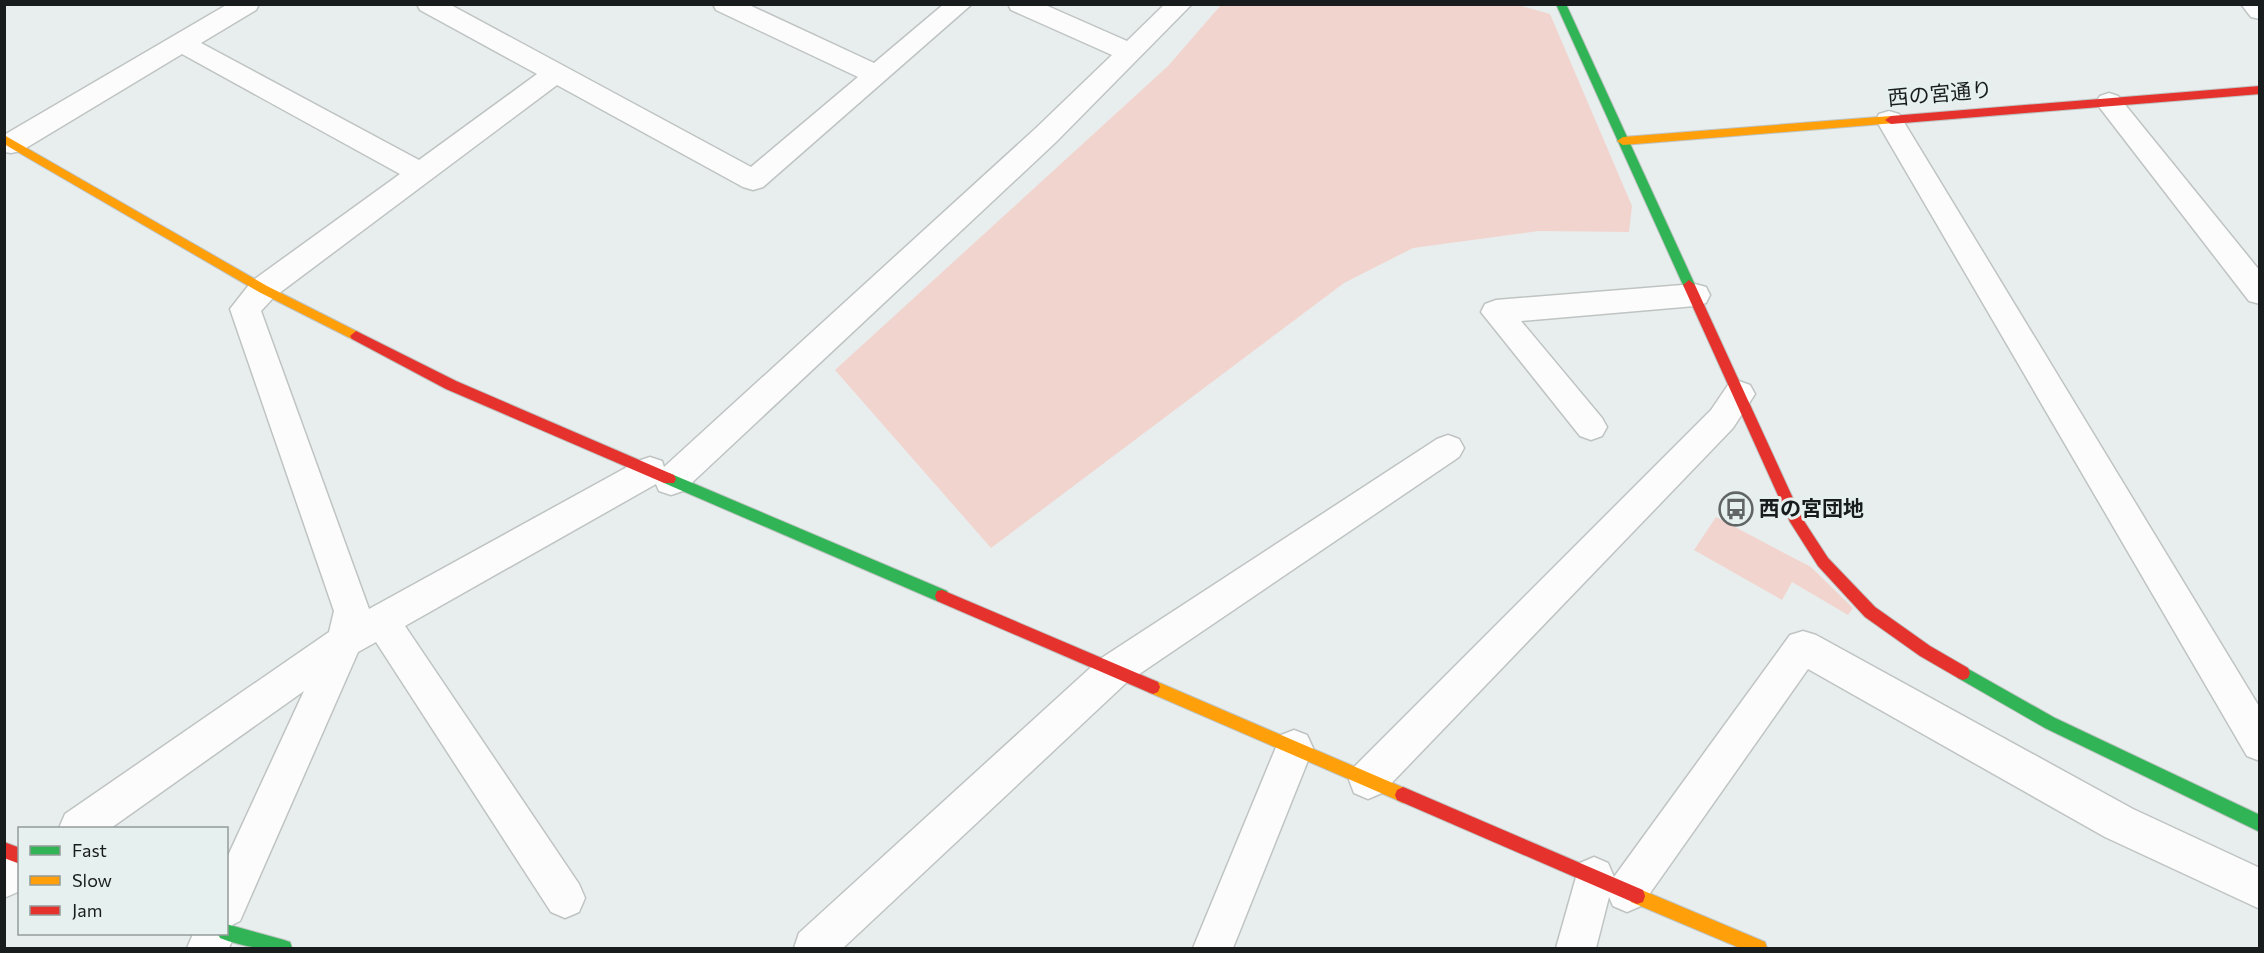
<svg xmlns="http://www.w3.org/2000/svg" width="2264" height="953" font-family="Commissioner,'Noto Sans JP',sans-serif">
<rect width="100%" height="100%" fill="#e8eeed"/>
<g fill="#f2d4cf">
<polygon points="1518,5 1550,14 1632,206 1629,232 1539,231 1413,248 1344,283 991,548 835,370 1168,66 1221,5"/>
<polygon points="1716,517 1811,567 1853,608 1848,615 1792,582 1782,600 1694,550"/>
</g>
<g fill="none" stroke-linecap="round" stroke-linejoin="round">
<defs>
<g id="street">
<polygon points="228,4 259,4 256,10 201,43 419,160 537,74 420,10 417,4 449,4 751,167 858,77 716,10 713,4 747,4 874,63 944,4 972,4 763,187 753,190 743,187 557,85 274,297 261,311 369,609 638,461 650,457 662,461 664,467 1036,128 1112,55 1011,10 1008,4 1043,4 1127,41 1165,4 1192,4 1056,142 683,491 671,495 659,491 656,484 405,626 579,884 585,898 579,912 565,918 551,912 376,642 358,652 240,921 232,925 235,934 229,948 187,948 193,934 226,934 226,860 304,691 111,828 59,828 65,814 329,632 334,611 230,309 252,281 400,174 182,54 21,151 11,153 4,152 4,135"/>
<polygon points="2241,4 2260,4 2260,19 2251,17"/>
<polygon points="2109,93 2118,96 2260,271 2260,304 2249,301 2100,108 2096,102 2100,96"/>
<polygon points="1889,111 1899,114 2260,708 2260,761 2247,756 1876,120 1879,114"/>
<polygon points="1695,284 1706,287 1710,295 1706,303 1695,306 1521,321 1602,418 1607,427 1602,436 1591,440 1580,436 1481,312 1485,304 1496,300"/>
<polygon points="1739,381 1750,385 1755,394 1733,428 1382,793 1368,799 1354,793 1349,780 1354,767 1711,410 1728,385"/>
<polygon points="1448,435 1459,439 1464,448 1459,457 1126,683 843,948 794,948 799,933 1100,659 1437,439"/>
<polygon points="1803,631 1816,635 2133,809 2260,868 2260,909 2105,837 1808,669 1641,906 1627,912 1613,906 1609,897 1596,948 1556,948 1580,863 1594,857 1608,863 1614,877 1790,635"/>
<polygon points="1294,730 1307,735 1313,748 1233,948 1193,948 1281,735"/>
<polygon points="20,849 20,891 4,898 4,856"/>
</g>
<g id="fast">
<polygon points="1556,4 1566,4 1695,285 1693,288 1685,288 1683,285"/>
<polygon points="669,473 947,591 949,596 947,601 942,602 937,601 664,483 662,479 664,475"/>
<polygon points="1963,666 2055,718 2260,815 2260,832 2045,728 1958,678 1956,673 1958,668"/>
<path d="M 226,924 L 284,940 L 290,942 L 292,948 C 268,951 243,947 220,938 L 218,934 L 226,934 Z"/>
</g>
<g id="slow">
<polygon points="1891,116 1895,117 1895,123 1623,145 1617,141 1623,137"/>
<polygon points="4,135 267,286 360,333 362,336 360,339 352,339 259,292 4,144"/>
<polygon points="1153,680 1409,790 1411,795 1409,800 1403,803 1397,800 1148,692 1146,687 1148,682"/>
<polygon points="1637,888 1765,942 1767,948 1740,948 1631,902 1629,896 1631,890"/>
</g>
<g id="jam">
<polygon points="2260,86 2260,94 1891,124 1885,120 1891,116"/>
<polygon points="1689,280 1695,285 1802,518 1828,558 1875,607 1930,646 1968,668 1970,673 1968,678 1963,680 1958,678 1920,656 1865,617 1818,566 1790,522 1683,285"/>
<polygon points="356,331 456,381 674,475 676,479 674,483 664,483 446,389 352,339 350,336"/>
<polygon points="942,590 1158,682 1160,687 1158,692 1153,694 1148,692 937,601 935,596 937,591"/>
<polygon points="1403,787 1643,890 1645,896 1643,902 1637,904 1397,800 1395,795 1397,790"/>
<polygon points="4,842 20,848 20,864 4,858"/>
</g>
</defs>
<use href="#street" stroke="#bfc4c3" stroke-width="3"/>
<use href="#fast" stroke="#bfc4c3" stroke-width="2"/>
<use href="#slow" stroke="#bfc4c3" stroke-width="2"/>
<use href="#jam" stroke="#bfc4c3" stroke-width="2"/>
<use href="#street" fill="#fcfcfc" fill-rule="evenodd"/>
<use href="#fast" fill="#30b455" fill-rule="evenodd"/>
<use href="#slow" fill="#ff9f0a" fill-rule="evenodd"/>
<use href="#jam" fill="#e5322d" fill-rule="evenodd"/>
</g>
<defs>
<symbol id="bus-ring" viewBox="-11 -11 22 22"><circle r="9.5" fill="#e6f0ef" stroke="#616665" stroke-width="1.5"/><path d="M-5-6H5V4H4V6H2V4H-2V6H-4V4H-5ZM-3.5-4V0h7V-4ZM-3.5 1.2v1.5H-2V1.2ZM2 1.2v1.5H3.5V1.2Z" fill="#616665"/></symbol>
</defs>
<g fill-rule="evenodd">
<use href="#bus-ring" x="1717" y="490" width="38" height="38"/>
</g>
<g text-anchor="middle" stroke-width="6" stroke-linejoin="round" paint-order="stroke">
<g font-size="21" fill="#191c1c" stroke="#e6f0ef">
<text transform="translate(1940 94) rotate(-5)" y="7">西の宮通り</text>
</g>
<g font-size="21" font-weight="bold" fill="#191c1c" stroke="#e6f0ef" text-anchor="start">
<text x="1759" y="516">西の宮団地</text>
</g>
</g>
<rect width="2264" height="953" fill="none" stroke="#191c1c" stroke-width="12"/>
<rect x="18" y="827" width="210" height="108" fill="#e6f0ef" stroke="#949b9b" stroke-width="1.5"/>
<rect x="30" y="846" width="30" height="9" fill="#30b455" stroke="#949b9b" stroke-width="1.5"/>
<text x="72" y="857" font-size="18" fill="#191c1c">Fast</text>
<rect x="30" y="876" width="30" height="9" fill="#ff9f0a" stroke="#949b9b" stroke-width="1.5"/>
<text x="72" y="887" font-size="18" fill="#191c1c">Slow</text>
<rect x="30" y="906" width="30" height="9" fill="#e5322d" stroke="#949b9b" stroke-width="1.5"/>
<text x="72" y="917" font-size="18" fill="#191c1c">Jam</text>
</svg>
